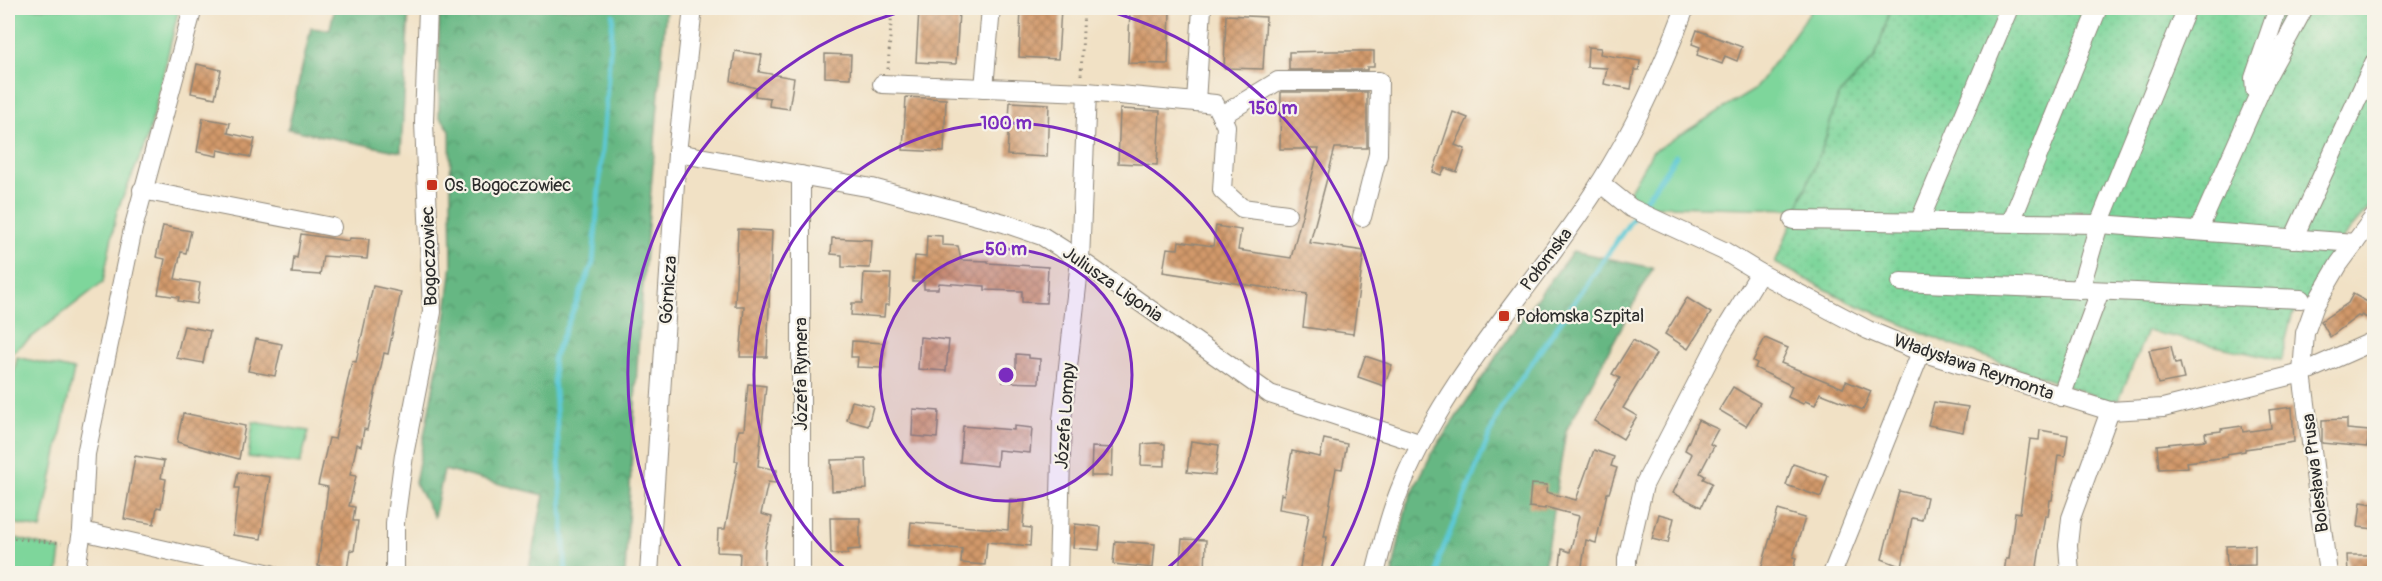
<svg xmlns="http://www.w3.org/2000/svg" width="2382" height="581" font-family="Pangolin,sans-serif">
<defs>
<pattern id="forest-crowns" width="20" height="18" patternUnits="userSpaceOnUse" patternTransform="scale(1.5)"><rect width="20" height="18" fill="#66b783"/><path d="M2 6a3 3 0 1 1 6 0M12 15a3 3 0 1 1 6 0" fill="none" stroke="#54956b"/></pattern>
<pattern id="garden-dots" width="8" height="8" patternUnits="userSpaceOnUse" patternTransform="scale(1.5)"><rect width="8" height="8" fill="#7ed69b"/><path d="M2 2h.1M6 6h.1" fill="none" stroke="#6db886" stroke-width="1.8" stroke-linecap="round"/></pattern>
<pattern id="building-cross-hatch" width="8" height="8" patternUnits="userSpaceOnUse" patternTransform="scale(1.5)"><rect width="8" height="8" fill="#d2996a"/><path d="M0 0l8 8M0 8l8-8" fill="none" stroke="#ab7d57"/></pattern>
</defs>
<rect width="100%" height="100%" fill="#f7f3e8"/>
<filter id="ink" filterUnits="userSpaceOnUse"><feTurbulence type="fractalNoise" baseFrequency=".0167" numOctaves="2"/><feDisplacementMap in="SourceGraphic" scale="12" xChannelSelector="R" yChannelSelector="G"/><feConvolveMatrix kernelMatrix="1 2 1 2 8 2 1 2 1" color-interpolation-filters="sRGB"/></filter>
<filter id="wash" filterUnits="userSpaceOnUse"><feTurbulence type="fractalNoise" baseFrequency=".008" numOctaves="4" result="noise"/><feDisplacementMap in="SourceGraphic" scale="24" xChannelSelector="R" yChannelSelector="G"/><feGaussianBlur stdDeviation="1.35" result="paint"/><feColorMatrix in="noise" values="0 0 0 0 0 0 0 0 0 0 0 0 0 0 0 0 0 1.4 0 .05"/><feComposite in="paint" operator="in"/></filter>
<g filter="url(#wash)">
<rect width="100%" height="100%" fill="#f1e1c5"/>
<g fill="#7ed69b" stroke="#548063" stroke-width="1.5">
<polygon points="8,8 179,8 148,138 117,211 103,282 9,355 8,361"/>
<polygon points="1813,8 1891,8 1875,58 1838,96 1824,144 1797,209 1622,205 1652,152 1754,90"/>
<polygon points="17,357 74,370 41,529 8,522 8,401"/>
<polygon points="253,422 309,431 300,464 248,457"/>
<polygon points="8,536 61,550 58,573 8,573"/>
</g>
<g fill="url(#forest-crowns)" stroke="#487157" stroke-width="1.5">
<polygon points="334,8 409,8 401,152 288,129 311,28 330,30"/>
<polygon points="442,8 666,8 639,334 625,573 528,573 544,495 444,470 434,517 415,483 443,337 452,264 450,130 439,116 439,11"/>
<polygon points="1573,251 1653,268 1566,431 1543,573 1392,574 1407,503 1431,455 1524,315"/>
</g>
<polygon fill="url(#garden-dots)" stroke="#548063" stroke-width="1.5" points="1891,8 2374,8 2374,202 2341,240 2307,302 2292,315 2281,360 2147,331 2117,404 1952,345 1850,302 1775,263 1824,144 1838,96 1875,58"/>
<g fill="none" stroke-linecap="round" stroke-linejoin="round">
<g stroke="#5dc9d5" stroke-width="5">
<polyline points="566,574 553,359 593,263 613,15"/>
<polyline points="1438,574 1439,559 1501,407 1676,156"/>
</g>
</g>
<g id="blocks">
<g fill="url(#building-cross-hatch)">
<polygon points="1021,8 1061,8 1058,59 1019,57"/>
<polygon points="919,9 959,11 956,64 916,62"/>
<polygon points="1130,9 1170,11 1168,64 1128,63"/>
<polygon points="1226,15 1266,17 1263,69 1224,68"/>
<polygon points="1697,30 1742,47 1737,61 1725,56 1722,64 1697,55 1700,47 1692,44"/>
<polygon points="1588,47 1601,48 1600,54 1640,61 1639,70 1634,70 1631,89 1604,84 1607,68 1587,67"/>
<polygon points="735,51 762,55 759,72 794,78 789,109 769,106 770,98 755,96 756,88 731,81"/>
<polygon points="1332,51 1374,51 1374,67 1367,67 1367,70 1289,70 1289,52"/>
<polygon points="825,54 851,55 850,78 825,77"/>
<polygon points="197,64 221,70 215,98 191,93"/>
<polygon points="1281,92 1367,92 1367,148 1335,148 1310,243 1364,251 1353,334 1303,327 1307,294 1163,272 1167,248 1178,249 1179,241 1213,246 1216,226 1241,230 1238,250 1291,258 1319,149 1280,149"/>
<polygon points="906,97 946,99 944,152 903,150"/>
<polygon points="1010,102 1049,104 1047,157 1007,155"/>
<polygon points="1120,109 1160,111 1157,165 1118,163"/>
<polygon points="1453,112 1468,118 1455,145 1465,149 1457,172 1445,168 1441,175 1433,172"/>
<polygon points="203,118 230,123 228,133 255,139 251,157 218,150 217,156 197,152"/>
<polygon points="163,226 191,231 186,253 181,252 175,279 200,283 197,304 178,301 179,297 158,294 165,259 156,257"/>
<polygon points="738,229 772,231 767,357 740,357 744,306 735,306"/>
<polygon points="301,234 349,241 350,238 369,239 367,259 323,256 320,275 292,273 294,257 297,258"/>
<polygon points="927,235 942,236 942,245 958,246 961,260 988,261 988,263 1048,267 1046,303 1022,302 1022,291 985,290 985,286 939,283 938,289 924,289 924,282 913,282 915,256 926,257"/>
<polygon points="832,238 872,240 870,268 842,267 842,255 831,254"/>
<polygon points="864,273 891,274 889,305 885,305 884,317 851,315 852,303 862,303"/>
<polygon points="373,286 401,292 388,354 384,353 367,430 364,429 361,446 357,444 350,475 356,476 349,506 355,507 353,521 358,521 354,551 350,550 347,570 318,566 328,487 318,485 329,438 335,439 352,361 356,362"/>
<polygon points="2353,294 2373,305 2367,318 2362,315 2360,317 2358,316 2330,337 2321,321 2348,303"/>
<polygon points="1687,298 1711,313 1688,349 1665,334"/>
<polygon points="184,326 210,331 203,363 176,358"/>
<polygon points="920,337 949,340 946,371 918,369"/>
<polygon points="1765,338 1788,348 1781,363 1843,388 1846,381 1871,391 1863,410 1820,393 1815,405 1805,401 1803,404 1788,397 1792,386 1755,368 1757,363 1753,361"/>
<polygon points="256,339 282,344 275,376 248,371"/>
<polygon points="1633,340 1656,354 1623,408 1637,416 1623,439 1594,421 1620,378 1612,374"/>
<polygon points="852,341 884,343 882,368 857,367 858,357 851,357"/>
<polygon points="2171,346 2175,364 2180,363 2184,379 2158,384 2149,350"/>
<polygon points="1016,354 1029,355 1029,358 1040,359 1039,383 1003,382 1004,367 1016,368"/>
<polygon points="1365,356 1392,365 1384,386 1358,377"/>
<polygon points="748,384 766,386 758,466 777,470 775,483 768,482 761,514 772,517 765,546 764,573 739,573 740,553 717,552 718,529 725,529 738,461 735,461 737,436 739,430 744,430"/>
<polygon points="1733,387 1760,403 1746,426 1719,410"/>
<polygon points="852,401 873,406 868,426 847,420"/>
<polygon points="1934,402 1968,407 1963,432 1928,425"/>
<polygon points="2292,407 2294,442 2245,449 2245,451 2227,454 2227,457 2187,462 2188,467 2159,469 2157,445 2206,440 2205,433 2221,431 2221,429 2242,426 2243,432 2271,428 2269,410"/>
<polygon points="913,409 939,411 937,438 912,436"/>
<polygon points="183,413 245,426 239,459 177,442"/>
<polygon points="2347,419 2347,429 2369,431 2367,447 2322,443 2322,420"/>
<polygon points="1698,420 1718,429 1710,444 1714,446 1700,473 1705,476 1703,479 1712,483 1701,507 1673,493 1692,454 1685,450"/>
<polygon points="963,426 1014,430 1014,426 1032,428 1030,453 998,450 997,466 960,462"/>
<polygon points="2040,430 2068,435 2065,456 2058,455 2052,500 2050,500 2048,516 2045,515 2036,573 2004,573 2006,559 2009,559 2015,512 2020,513 2030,439 2039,440"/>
<polygon points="1324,439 1347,444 1342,469 1336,468 1324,537 1327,537 1321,573 1299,573 1309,514 1279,509 1281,494 1284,495 1292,451 1320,457"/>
<polygon points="1191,441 1219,445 1215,475 1187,472"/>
<polygon points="1156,443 1165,444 1165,466 1141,465 1142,444"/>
<polygon points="1092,447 1113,448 1112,476 1091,476"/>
<polygon points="1594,450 1614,457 1611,466 1617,468 1609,493 1607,493 1596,543 1586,540 1581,573 1559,573 1562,549 1570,552 1579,516 1545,507 1545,509 1529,507 1531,484 1547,485 1546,492 1576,500"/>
<polygon points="135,456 164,461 161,478 166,479 165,485 161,508 157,507 154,524 124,519"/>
<polygon points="866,459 867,489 832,491 831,460"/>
<polygon points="1793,464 1828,476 1821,497 1786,485"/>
<polygon points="238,472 270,477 261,539 233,535 239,488 235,488"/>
<polygon points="1899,491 1927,497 1922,520 1912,518 1902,567 1882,559"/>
<polygon points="1010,499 1025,500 1023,527 1031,528 1030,546 987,542 985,565 961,563 962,549 909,545 911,522 1008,530"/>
<polygon points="2361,502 2374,504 2374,529 2358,527"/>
<polygon points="1778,510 1805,518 1793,557 1796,558 1792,573 1760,573"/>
<polygon points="1659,514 1674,518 1668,543 1652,539"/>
<polygon points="830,518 860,518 860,549 848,550 848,554 831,554"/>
<polygon points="1075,524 1101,527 1099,550 1073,548"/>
<polygon points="1182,539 1206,540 1205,573 1179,573"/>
<polygon points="1115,541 1155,544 1153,568 1113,564"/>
<polygon points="2255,545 2255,565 2227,566 2226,546"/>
<polygon points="2347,555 2374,555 2374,573 2348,573"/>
</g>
</g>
</g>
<g filter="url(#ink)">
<use href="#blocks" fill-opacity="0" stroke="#8e8678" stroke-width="1.5"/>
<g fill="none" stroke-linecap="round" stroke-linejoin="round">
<defs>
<g id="minor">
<polyline points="882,84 1087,92 1196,102 1202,8"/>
<polyline points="984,88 991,8"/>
<polyline points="2255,90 2254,78 2278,8"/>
<polyline points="1196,102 1215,104 1226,126 1222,190 1242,208 1287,214"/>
<polyline points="1221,116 1278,81 1379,81 1378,154 1362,217"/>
<polyline points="677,153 872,188 1004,223 1042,236 1080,260 1270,394 1422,444"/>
<polyline points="801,175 801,574"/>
<polyline points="1600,183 1631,208 1724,251 1760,273 1868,330 1921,352 2110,411 2163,408 2302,373 2374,341"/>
<polyline points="142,190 332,227"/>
<polyline points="1793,220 2099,224 2355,243"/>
<polyline points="1920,220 2009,8"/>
<polyline points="2011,222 2098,8"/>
<polyline points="2198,231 2266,78 2304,8"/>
<polyline points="2293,239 2374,63"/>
<polyline points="1901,282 2301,299"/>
<polyline points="2080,290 2099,224 2187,8"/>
<polyline points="2061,397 2100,291"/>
<polyline points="82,531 271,574"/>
<polyline points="75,574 82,531 86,454 133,229 193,8"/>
<polyline points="395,574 395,523 404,455 432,312 424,122 428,8"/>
<polyline points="649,574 677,153 693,8"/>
<polyline points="1058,574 1062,420 1080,260 1087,92"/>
<path d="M 1375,574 C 1383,543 1390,512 1403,482 C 1450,371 1536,284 1600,183 C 1635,128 1662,69 1685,8"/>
<polyline points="1627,574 1627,559 1644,485 1719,340 1760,273"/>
<polyline points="1832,574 1921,352"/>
<polyline points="2070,574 2068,545 2071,518 2110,411"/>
<polyline points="2328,574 2302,373 2305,333 2315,305 2339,264 2374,217"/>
</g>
</defs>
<use href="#minor" stroke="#8e8678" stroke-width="20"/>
<g stroke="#8e8678" stroke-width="3" stroke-dasharray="1.5 4.5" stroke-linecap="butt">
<polyline points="1150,8 1185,10"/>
<polyline points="888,69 892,8"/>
<polyline points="1081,75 1084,8"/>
<polyline points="8,538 62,543"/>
</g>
<use href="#minor" stroke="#fff" stroke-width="18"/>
</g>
</g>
<circle cx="1006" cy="375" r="126" fill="#7b2cbf" fill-opacity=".12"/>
<g fill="none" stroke="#7b2cbf" stroke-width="3">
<circle cx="1006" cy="375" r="126"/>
<path d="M849 572A252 252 0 1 1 1163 572"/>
<path d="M684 573A378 378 0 0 1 915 8M1097 8A378 378 0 0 1 1328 573"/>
</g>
<g fill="#c8321e" stroke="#f7f3e8" stroke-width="2">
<rect x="426" y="179" width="12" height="12" rx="3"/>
<rect x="1498" y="310" width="12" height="12" rx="3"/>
</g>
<g text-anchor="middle" stroke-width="4.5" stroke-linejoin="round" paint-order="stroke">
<g font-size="18" fill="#2b2b2b" stroke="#f7f3e8" text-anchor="start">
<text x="444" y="191">Os. Bogoczowiec</text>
<text x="1516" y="322">Połomska Szpital</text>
</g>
<g font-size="18" fill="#2b2b2b" stroke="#f7f3e8">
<text transform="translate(429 256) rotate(-92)" y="6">Bogoczowiec</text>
<text transform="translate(1546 259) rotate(-53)" y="6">Połomska</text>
<text transform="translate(1113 284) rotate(35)" y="6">Juliusza Ligonia</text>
<text transform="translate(668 290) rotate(-86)" y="6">Górnicza</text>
<text transform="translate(1974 367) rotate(19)" y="6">Władysława Reymonta</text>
<text transform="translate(801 374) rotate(-90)" y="6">Józefa Rymera</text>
<text transform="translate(1065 416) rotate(-86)" y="6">Józefa Lompy</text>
<text transform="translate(2315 473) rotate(-97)" y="6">Bolesława Prusa</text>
</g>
</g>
<circle cx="1006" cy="375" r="9" fill="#7b2cbf" stroke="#f7f3e8" stroke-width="3"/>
<g font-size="18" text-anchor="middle" font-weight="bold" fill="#7b2cbf" stroke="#f7f3e8" stroke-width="4.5" stroke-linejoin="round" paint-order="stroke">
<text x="1273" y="114">150 m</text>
<text x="1006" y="129">100 m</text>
<text x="1006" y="255">50 m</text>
</g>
<rect width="2382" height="581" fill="none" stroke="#f7f3e8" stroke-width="30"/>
</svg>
